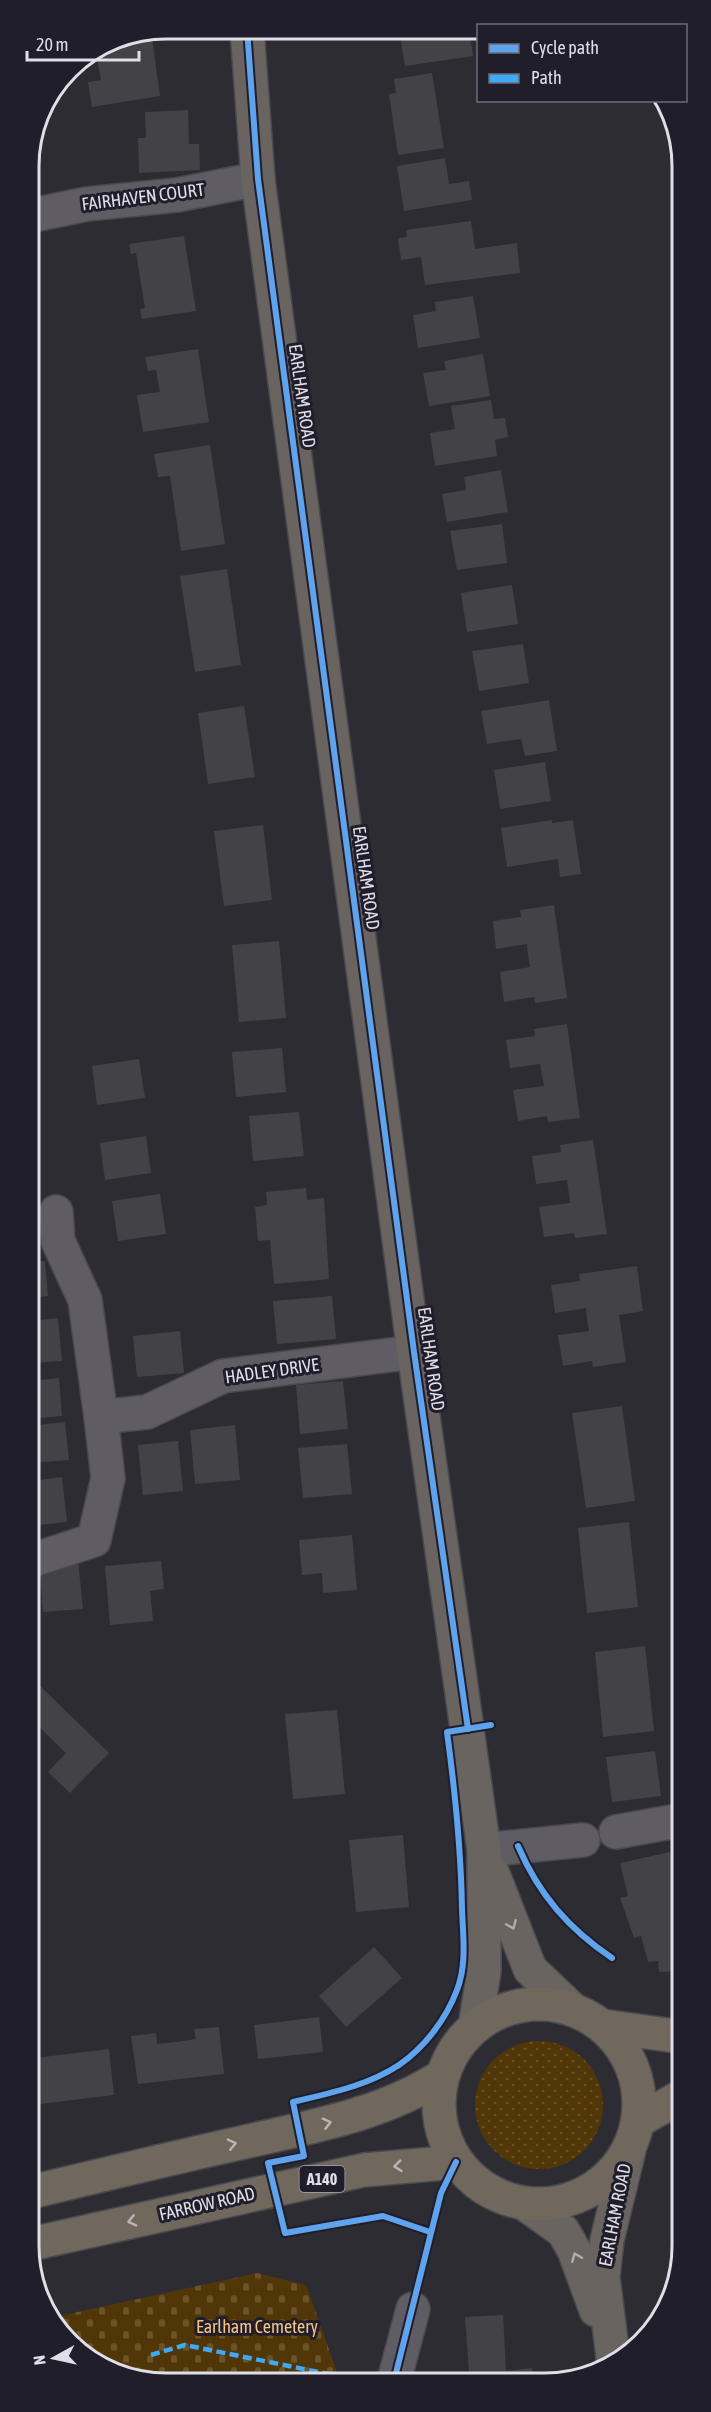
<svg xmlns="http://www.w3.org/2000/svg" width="711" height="2412" font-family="'Asap Condensed',sans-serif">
<defs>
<pattern id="grass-dots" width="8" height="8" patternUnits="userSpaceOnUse" patternTransform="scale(1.5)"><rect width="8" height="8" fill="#513607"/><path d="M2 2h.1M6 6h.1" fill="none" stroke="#6a532b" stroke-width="1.8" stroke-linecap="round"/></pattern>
<pattern id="cemetery-stones" width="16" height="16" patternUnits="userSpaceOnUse" patternTransform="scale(1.5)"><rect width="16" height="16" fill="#513607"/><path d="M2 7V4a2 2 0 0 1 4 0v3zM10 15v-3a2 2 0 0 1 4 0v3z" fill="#6a532b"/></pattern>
</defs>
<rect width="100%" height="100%" fill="#2d2c32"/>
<circle fill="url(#grass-dots)" cx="539" cy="2105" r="64"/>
<polygon fill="url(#cemetery-stones)" points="257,2273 306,2285 338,2375 337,2381 139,2381 68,2343 55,2317"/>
<g fill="#434247">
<polygon points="408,30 469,31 473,56 405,66 399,31"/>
<polygon points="151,31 160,96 92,107 88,82 101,80 96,53 91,54 113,39"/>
<polygon points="432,73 444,148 398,155 389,94 396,93 394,79"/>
<polygon points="188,110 189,144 199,144 200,170 139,173 138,138 146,138 145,112"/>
<polygon points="445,158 449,184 469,181 472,200 404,211 397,166"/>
<polygon points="471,221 475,249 517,243 520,273 425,285 421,257 401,260 398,238 407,237 406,230"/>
<polygon points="184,236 196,311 142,319 140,309 145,308 136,253 131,254 129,244"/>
<polygon points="473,296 480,338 418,348 413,315 436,311 435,302"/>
<polygon points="198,349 209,422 143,432 137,395 160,392 156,370 148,371 145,357"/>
<polygon points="483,354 490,396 429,406 423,373 446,370 444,361"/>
<polygon points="491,400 494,419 505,418 508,437 495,440 497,456 435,466 430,433 455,429 451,406"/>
<polygon points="210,445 225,544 181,551 170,476 158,477 154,454"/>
<polygon points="501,470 508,512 447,522 442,494 466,490 464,477"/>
<polygon points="502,524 507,563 457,570 450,531"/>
<polygon points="227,569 241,665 195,672 180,576"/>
<polygon points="512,585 518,624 467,632 461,593"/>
<polygon points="523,644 529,683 479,691 472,651"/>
<polygon points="549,700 557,751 525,756 521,739 487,744 481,711"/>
<polygon points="244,706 255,777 208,784 198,713"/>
<polygon points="545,762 551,801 500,809 494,770"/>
<polygon points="552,820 552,823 573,820 581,874 560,877 558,859 507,867 501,828"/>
<polygon points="263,825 272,900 224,906 214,831"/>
<polygon points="554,905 567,998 535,1003 534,997 504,1002 500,972 530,967 528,955 527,944 496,949 493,921 521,917 520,910"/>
<polygon points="279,941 286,1018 239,1022 232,945"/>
<polygon points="567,1024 580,1118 548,1122 547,1116 518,1121 513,1090 544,1086 540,1064 510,1068 506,1040 535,1036 534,1029"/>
<polygon points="282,1048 286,1092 236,1097 232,1052"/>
<polygon points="139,1059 145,1098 97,1105 92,1066"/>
<polygon points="299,1112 304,1156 253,1161 249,1116"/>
<polygon points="146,1136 151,1173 105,1180 100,1143"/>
<polygon points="593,1140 607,1234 575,1238 574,1233 544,1237 539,1207 570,1203 567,1180 536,1184 532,1156 561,1152 560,1145"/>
<polygon points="30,1145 35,1188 30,1189"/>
<polygon points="306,1188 307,1200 324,1198 329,1279 274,1284 270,1240 258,1241 255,1207 267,1205 266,1192"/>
<polygon points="160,1194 166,1234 118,1241 112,1201"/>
<polygon points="45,1261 48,1296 30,1298 30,1262"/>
<polygon points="637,1266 643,1311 619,1315 626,1362 593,1367 592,1361 563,1366 558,1335 589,1331 587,1319 586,1308 555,1313 551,1285 580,1281 579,1274"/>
<polygon points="332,1296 336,1339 277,1344 273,1301"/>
<polygon points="58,1318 62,1361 30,1363 30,1321"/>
<polygon points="180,1331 184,1373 137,1377 133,1336"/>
<polygon points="59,1378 62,1416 30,1419 30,1381"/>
<polygon points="343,1381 348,1429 300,1434 296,1385"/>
<polygon points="622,1406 635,1501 586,1508 572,1413"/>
<polygon points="65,1422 69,1460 30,1463 30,1426"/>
<polygon points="235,1425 240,1480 195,1484 190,1430"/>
<polygon points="178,1441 183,1491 143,1495 138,1445"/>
<polygon points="347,1444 352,1494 303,1498 298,1448"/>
<polygon points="62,1477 67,1522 30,1526 30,1481"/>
<polygon points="629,1522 638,1607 587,1613 578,1528"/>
<polygon points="352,1535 357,1590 323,1593 322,1573 302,1575 299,1540"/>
<polygon points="78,1560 83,1609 43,1612 39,1564"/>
<polygon points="161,1561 164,1589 150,1591 153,1621 110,1625 105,1566"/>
<polygon points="30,1573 36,1615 30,1616"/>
<polygon points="645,1646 654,1731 603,1737 595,1652"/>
<polygon points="35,1681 109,1753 70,1793 48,1772 66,1753 30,1718 30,1685"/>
<polygon points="337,1710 345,1794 293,1799 285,1714"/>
<polygon points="655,1751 661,1796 612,1802 606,1757"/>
<polygon points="403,1835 409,1907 356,1912 349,1840"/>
<polygon points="670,1852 682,1918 682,1971 659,1972 658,1961 648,1962 641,1936 634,1938 620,1898 628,1896 620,1863"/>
<polygon points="374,1947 402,1978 346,2027 319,1996"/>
<polygon points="319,2017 323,2052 258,2059 254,2025"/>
<polygon points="219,2027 224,2074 138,2084 131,2036 156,2033 157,2044 176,2042 196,2039 194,2029"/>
<polygon points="109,2049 114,2095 40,2104 35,2058"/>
<polygon points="503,2315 506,2371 532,2368 533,2381 440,2381 440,2375 469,2373 465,2317"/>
</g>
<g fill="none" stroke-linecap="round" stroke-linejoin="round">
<defs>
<g id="minor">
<polyline points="29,216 87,204 177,195 258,179"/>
<polyline points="56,1212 58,1241 85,1300 101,1417 147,1412 223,1376 414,1352"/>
<polyline points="30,1561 94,1540 108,1478 101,1417"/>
<polyline points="616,1832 682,1820"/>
<polyline points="484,1850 583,1840"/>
<polyline points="394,2381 413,2309"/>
</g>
<g id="major">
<polyline points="247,29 258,179 414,1352 484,1850 484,1972 475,2026"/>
<polyline points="493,1874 530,1969 571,2008"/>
<polyline points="525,2204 563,2231 574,2250 596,2310"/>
<polyline points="613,2357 603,2277 607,2240 629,2150"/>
</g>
<g id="highway">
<circle cx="539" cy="2104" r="100"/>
<polyline points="603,2026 682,2037"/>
<polyline points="638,2121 682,2096"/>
<path d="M 31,2192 C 98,2176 164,2160 231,2145 C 303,2128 379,2117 442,2076"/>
<polyline points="31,2244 364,2170 456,2162"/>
</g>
</defs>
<use href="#minor" stroke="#4a494f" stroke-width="36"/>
<use href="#major" stroke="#4a494f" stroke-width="36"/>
<use href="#highway" stroke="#4a494f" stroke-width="36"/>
<use href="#minor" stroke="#5f5d63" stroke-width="33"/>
<use href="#major" stroke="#6a6460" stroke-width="33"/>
<use href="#highway" stroke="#70685d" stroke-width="33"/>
<polyline stroke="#3fa9f5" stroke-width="4.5" stroke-dasharray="9 4.5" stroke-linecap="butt" points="151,2355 185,2345 363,2381"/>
<defs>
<g id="cycleway">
<polyline points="247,29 258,179 414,1352 468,1729"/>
<path d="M 518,1846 C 539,1895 569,1929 612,1958"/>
<path d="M 430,2232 L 383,2216 L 285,2233 L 268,2163 L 304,2156 L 293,2102 C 330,2093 367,2086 399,2065 C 425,2047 446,2019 457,1990 C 467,1964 463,1936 462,1909 C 461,1850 455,1791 447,1732 L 491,1725"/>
<polyline points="394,2381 441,2193 456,2162"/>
</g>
</defs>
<use href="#cycleway" stroke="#211e2c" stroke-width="10"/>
<use href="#cycleway" stroke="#60a3ed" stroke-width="6"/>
</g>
<defs><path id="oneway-chevron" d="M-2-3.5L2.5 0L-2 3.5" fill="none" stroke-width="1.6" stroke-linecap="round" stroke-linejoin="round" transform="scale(1.5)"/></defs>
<g stroke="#b1adb1">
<use href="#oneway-chevron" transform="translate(512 1925) rotate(67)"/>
<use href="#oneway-chevron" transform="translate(576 2257) rotate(-112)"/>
</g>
<g stroke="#b9b5b7">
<use href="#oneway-chevron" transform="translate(327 2123) rotate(-15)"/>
<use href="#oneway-chevron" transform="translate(232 2144) rotate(-13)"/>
<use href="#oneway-chevron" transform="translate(398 2166) rotate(174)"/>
<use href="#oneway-chevron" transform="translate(132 2221) rotate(167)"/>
</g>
<g text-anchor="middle" stroke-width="6" stroke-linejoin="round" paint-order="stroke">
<rect fill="#211e2c" stroke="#a7a4af" stroke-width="1.5" x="299.5" y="2166" width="45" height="26" rx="4.5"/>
<g font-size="16" font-weight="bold" fill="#e0dee7">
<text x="322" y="2185">A140</text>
</g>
<g font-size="18" fill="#e0dee7" stroke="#211e2c">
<text transform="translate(143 197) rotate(-7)" y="6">FAIRHAVEN COURT</text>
<text transform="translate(302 396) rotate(82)" y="6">EARLHAM ROAD</text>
<text transform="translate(366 878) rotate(82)" y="6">EARLHAM ROAD</text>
<text transform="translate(431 1359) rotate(82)" y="6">EARLHAM ROAD</text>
<text transform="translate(272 1371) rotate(-8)" y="6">HADLEY DRIVE</text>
<text transform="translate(207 2204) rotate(-13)" y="6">FARROW ROAD</text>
<text transform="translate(615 2215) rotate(-79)" y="6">EARLHAM ROAD</text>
</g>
<g font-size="18" fill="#f6c583" stroke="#211e2c">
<text x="257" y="2333">Earlham Cemetery</text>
</g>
</g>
<path d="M0 0H711V2412H0ZM166 39H545A127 127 0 0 1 672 166V2246A127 127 0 0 1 545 2373H166A127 127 0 0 1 39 2246V166A127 127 0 0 1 166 39Z" fill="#211e2c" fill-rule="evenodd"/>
<path fill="none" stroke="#e0dee7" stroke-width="3" d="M166 39H545A127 127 0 0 1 672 166V2246A127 127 0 0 1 545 2373H166A127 127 0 0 1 39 2246V166A127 127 0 0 1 166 39Z"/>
<rect x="477" y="24" width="210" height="78" fill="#211e2c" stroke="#6d6b77" stroke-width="1.5"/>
<rect x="489" y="44" width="30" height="9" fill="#60a3ed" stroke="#6d6b77" stroke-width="1.5"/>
<text x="531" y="54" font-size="18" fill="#e0dee7">Cycle path</text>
<rect x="489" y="74" width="30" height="9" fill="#3fa9f5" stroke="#6d6b77" stroke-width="1.5"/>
<text x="531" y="84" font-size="18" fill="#e0dee7">Path</text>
<g transform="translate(54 2358) rotate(262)" stroke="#211e2c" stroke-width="4.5" paint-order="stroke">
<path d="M0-4.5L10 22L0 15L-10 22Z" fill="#e0dee7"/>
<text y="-9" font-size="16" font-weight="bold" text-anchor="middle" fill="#e0dee7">N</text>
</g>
<path d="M27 51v9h112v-9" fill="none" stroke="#e0dee7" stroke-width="3"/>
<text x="36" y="51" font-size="18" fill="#e0dee7" stroke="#211e2c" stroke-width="4.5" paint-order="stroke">20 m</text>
</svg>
